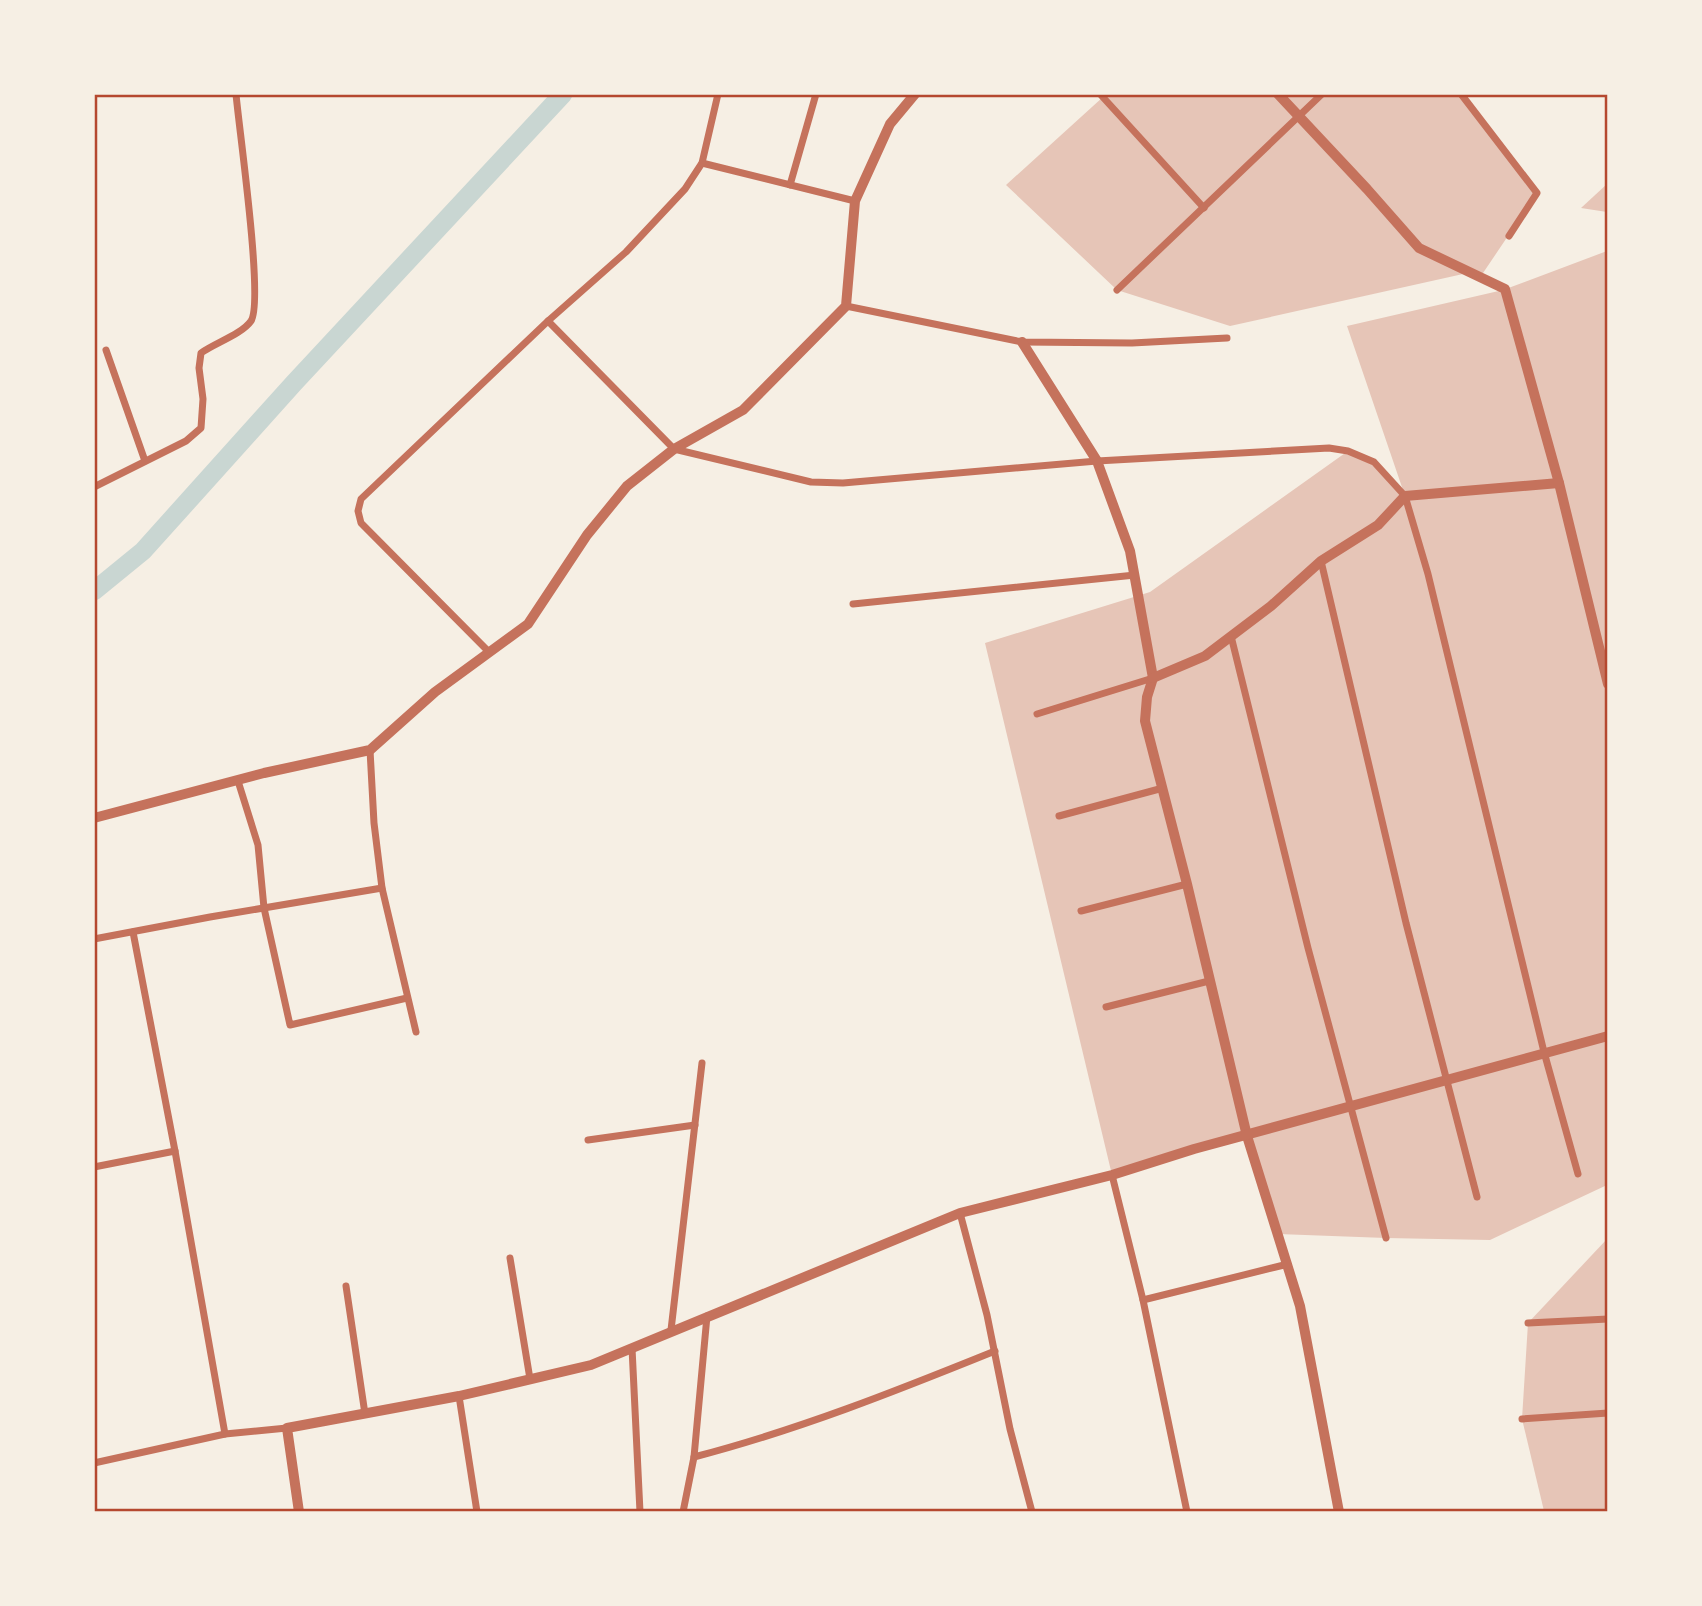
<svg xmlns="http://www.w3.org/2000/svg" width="1702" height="1606" font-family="'Titillium Web',sans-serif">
<rect width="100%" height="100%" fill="#f6efe4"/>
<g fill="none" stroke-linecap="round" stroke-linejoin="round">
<polyline stroke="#c9d6d2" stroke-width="19" points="94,591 143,551 294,383 563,94"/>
</g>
<g fill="#e6c5b7">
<polygon points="1100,94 1461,94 1537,193 1481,276 1472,272 1230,326 1117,290 1006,185 1103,97"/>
<polygon points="1607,184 1607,212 1581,208"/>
<polygon points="1607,251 1607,1185 1490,1240 1386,1238 1278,1234 1247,1136 1112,1175 985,643 1150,592 1348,451 1374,462 1405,496 1347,326 1503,290"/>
<polygon points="1607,1239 1607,1511 1544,1511 1522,1419 1528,1323"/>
</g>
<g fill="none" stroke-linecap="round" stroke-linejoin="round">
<g stroke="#c5725c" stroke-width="7">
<polyline points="1100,94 1204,208"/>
<polyline points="1461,94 1537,193 1509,236"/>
<polyline points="702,163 855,201"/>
<polyline points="790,185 816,94"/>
<polyline points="1117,290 1322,94"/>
<polyline points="846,306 1022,342 1132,343 1227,338"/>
<polyline points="548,321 674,449 811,482 843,483 1097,461 1329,448 1348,451 1374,462 1405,496 1428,574 1544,1052 1578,1174"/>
<polyline points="106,350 145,461"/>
<path d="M 94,487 L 186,441 L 201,428 L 203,399 L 199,368 L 201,353 C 215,343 242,334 251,321 C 264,301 239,129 236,94"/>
<polyline points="1321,561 1406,923 1477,1197"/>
<polyline points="853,604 1135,575"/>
<polyline points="1231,636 1308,948 1386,1238"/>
<polyline points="489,652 361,523 358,511 361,499 548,321 626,252 685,189 702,163 718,94"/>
<polyline points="1037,714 1153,678"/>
<polyline points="370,750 374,823 382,888 416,1032"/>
<polyline points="238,781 258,845 264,908 290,1025 407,998"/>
<polyline points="1059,816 1163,788"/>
<polyline points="1081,911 1187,884"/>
<polyline points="133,932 175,1151 225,1434"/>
<polyline points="94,939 210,917 382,888"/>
<polyline points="1106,1007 1209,981"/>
<polyline points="588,1140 695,1125"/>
<polyline points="94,1167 175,1151"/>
<polyline points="1112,1175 1143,1300 1187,1512"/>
<polyline points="960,1213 987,1315 1010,1429 1032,1512"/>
<polyline points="510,1258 530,1379"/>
<polyline points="346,1286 365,1414"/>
<polyline points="1143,1300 1288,1264"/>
<polyline points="1528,1323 1608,1319"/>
<polyline points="671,1330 702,1063"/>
<polyline points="632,1348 640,1512"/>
<polyline points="459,1396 477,1512"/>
<polyline points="1522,1419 1608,1413"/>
<path d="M 694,1457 C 798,1430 896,1391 995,1351"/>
<polyline points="94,1463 225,1434 287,1428"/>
<polyline points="683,1512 694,1457 707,1316"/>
</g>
<g stroke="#c5725c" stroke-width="10">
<polyline points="1278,94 1367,189 1419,248 1505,289 1559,483 1608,684"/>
<polyline points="1022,342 1097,461 1130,551 1153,678 1147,697 1145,721 1187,884 1247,1136 1300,1306 1339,1512"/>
<polyline points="1153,678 1205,656 1271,606 1321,561 1378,525 1405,496 1559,483"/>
<polyline points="94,818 264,773 370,750 435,692 528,624 587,535 627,486 674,449 743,410 846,306 855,201 890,124 915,94"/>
<polyline points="299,1512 287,1428 459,1396 591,1365 960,1213 1112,1175 1194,1149 1608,1036"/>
</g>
</g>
<rect width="1702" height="1606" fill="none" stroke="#f6efe4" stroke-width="192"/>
<rect x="96" y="96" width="1510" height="1414" fill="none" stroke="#b5482f" stroke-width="2.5"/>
</svg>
